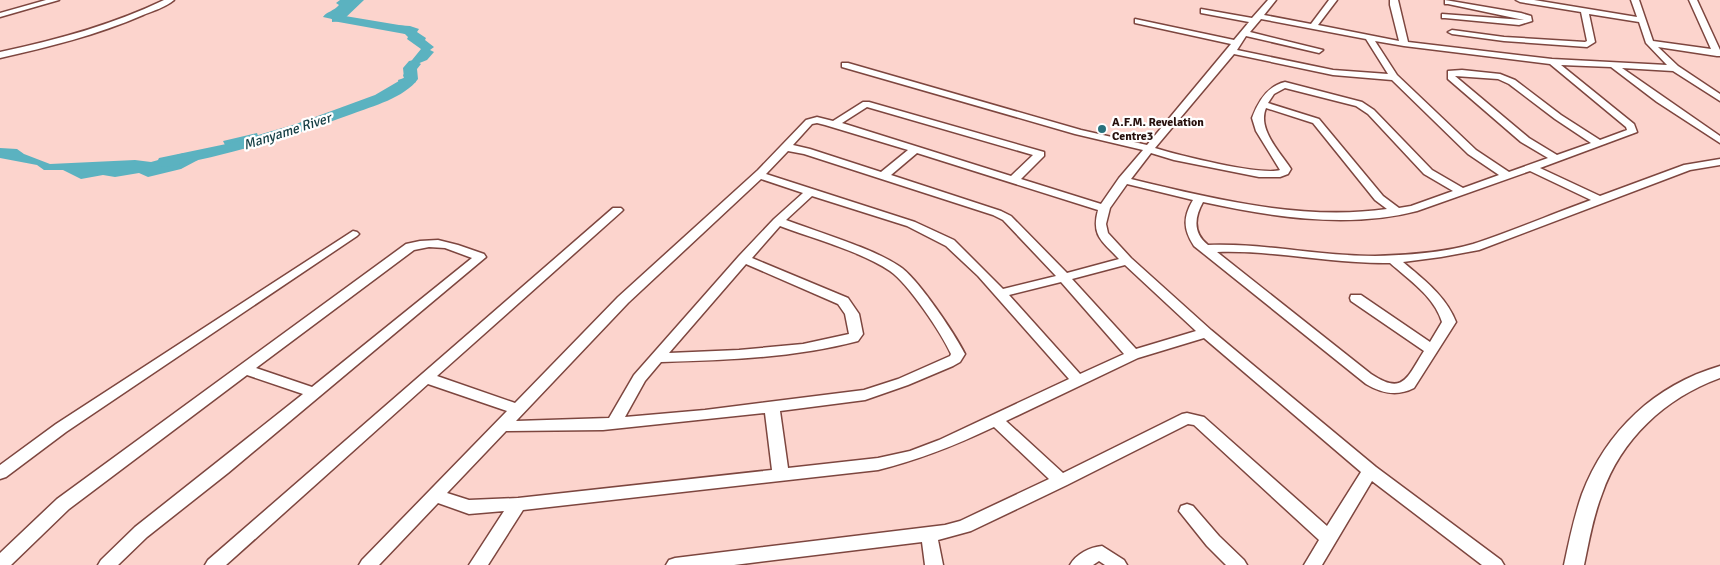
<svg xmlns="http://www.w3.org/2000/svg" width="1720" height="565" font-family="Signika,sans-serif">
<rect width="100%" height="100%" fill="#fcd4cd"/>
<g fill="#5bb2c0">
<path d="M 340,0 L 364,0 L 342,21 L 332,22 L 332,19 L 323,17 C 326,12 334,11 339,5 L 336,3 Z"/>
<path d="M 379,24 L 410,26 L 419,29 L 417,32 L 426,38 L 425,40 L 434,47 L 430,50 L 434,52 L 427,60 L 417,64 L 417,66 L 413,69 L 416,82 C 410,85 406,86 399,85 L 398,80 L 404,78 L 403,75 L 406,72 L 404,70 L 421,49 L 407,39 L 408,37 C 401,29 390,28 379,28 Z"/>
<path d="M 290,130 L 290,134 C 274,142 255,149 237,149 L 232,145 L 225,145 L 223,141 L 257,133 L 258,136 Z"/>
<polygon points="0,148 17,149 24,154 50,164 135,160 151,162 184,153 198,160 181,169 148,177 139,173 115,177 103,175 81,179 63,170 44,170 37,165 0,158"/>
</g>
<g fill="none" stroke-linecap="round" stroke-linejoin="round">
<g fill="#5bb2c0" fill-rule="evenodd">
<polygon points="345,0 358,0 345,16 405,26 411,30 405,34 333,21 331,18"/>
<path d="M 414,60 L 421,64 L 417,69 L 418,79 C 404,98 373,106 352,114 C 290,137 229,155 165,167 L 159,166 L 157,162 L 159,158 L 231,143 L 296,124 L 375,95 L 404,78 L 403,68 L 409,61 Z"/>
</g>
<defs>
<g id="minor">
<polygon points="46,0 59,0 0,17 0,13"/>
<path d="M 164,0 L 174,0 C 166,7 153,11 143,15 C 97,35 49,47 0,58 L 0,52 C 57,40 112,25 164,0 Z"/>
<path d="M 1268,0 L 1276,0 L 1264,15 L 1311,24 L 1329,0 L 1337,0 L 1318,25 L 1399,41 L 1390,5 L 1390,0 L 1398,0 L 1408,42 L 1552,59 L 1667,65 L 1646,43 L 1639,22 L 1589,14 L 1595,42 L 1587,47 L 1504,41 L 1452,34 L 1448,32 L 1452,30 L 1504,37 L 1585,42 L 1587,41 L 1581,12 L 1520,2 L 1516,0 L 1534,0 L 1637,17 L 1631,0 L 1639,0 L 1653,41 L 1711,49 L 1689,0 L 1697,0 L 1720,50 L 1720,56 L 1717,56 L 1658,47 L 1678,66 L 1720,94 L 1720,101 L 1673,71 L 1622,68 L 1720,136 L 1720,143 L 1657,102 L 1611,67 L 1561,65 L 1634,124 L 1637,132 L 1540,168 L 1600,196 L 1684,165 L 1720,159 L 1720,165 L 1690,170 L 1479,250 L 1441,257 L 1403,262 C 1423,279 1446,296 1456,322 L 1414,388 C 1397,397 1381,393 1366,384 L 1194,246 C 1183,229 1183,217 1193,200 L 1127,184 L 1110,208 L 1106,224 L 1108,233 L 1131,258 L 1211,330 L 1376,467 L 1501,560 L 1504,565 L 1482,565 L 1372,481 L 1322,565 L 1304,565 L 1319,540 L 1194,425 L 1188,424 L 1067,485 L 971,531 L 938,540 L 943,565 L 925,565 L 922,542 L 734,565 L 666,565 L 669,560 L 675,558 L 945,525 L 960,521 L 1049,479 L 994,427 C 956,445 919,460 878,470 L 523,510 L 488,565 L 469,565 L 504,511 L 469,514 L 438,503 L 379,565 L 359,565 L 362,560 L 507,411 L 428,384 L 226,565 L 205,565 L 208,560 L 613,208 L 621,208 L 623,210 L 621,212 L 437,376 L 515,403 L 618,297 L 758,170 L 806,120 L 817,117 L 833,121 L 863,102 L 869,102 L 1044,152 L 1044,156 L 1021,179 L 1101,204 L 1119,178 L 1143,150 L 1075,134 L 842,67 L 842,63 L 848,63 L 1081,130 L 1147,145 L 1231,44 L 1135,23 L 1135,19 L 1234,40 L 1249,22 L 1201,13 L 1201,9 L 1252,18 ZM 1261,19 L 1366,39 L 1388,74 L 1333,70 L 1237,50 L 1246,36 L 1319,53 L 1323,50 L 1250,32 ZM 1375,41 L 1404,46 L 1550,64 L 1626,127 L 1627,130 L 1600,140 L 1561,115 L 1515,80 L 1500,74 L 1462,70 L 1448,71 L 1448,79 L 1521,142 L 1548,158 L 1509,172 L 1476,150 L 1397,75 ZM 1234,54 L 1333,75 L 1392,80 L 1468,154 L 1499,175 L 1463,188 L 1432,170 L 1374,110 L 1362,102 L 1285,82 C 1267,86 1258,102 1252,118 L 1256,131 L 1280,170 C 1262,176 1177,155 1155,148 ZM 1455,76 L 1498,79 L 1509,84 L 1555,119 L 1591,143 L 1557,155 L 1529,138 ZM 1285,88 L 1356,106 L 1368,114 L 1424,174 L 1453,191 L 1411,206 L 1399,208 L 1383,196 L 1319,119 L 1268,103 L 1274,94 ZM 867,107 L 1033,155 L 1011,176 L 842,123 ZM 1266,108 L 1313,123 L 1375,200 L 1387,209 C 1302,221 1214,199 1131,179 L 1151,153 L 1174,160 L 1259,177 L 1280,177 L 1288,174 L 1291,169 C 1280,152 1257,129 1266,108 ZM 817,123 L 825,125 L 908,150 L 881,172 L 810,149 L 793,145 L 812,124 ZM 788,151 L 804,154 L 993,215 L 1003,220 L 1056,276 L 1003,289 L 954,240 L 915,222 L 766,174 ZM 917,153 L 1098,210 C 1091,236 1102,241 1119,259 L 1067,273 L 1011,216 L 1001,211 L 891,175 ZM 1530,171 L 1591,200 C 1552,214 1513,231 1473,244 C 1443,253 1407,255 1375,256 C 1319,256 1264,243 1208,245 C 1193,233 1194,218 1203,202 C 1272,217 1348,229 1417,211 ZM 761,179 L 803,193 L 774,219 L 739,256 L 634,375 L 609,418 L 516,421 L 628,303 ZM 812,196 L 907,226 L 946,246 L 978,276 L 1069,379 L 939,440 L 910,451 L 878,458 L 788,468 L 780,411 L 865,400 L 908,385 L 953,366 L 960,362 L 965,354 C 955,334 917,277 899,266 C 870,247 820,233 786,220 ZM 780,226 C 814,239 860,251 890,271 C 908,283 942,334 951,354 L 950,356 L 898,379 L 864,390 L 705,410 L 625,417 L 645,381 L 661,362 C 727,360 794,358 858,341 L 863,334 L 859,314 L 848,298 L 752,258 ZM 1217,252 C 1275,250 1332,264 1390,263 C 1409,280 1434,296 1442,322 L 1430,342 L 1361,295 L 1351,295 L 1350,298 L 1351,301 L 1424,351 C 1407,377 1404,396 1371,374 ZM 746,264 L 838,304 L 845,314 L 849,334 L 803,344 L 739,350 L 669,353 ZM 1125,265 L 1196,331 L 1136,349 L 1072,279 ZM 1061,282 L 1124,354 L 1080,374 L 1009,295 ZM 1204,338 L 1361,472 L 1327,526 L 1204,417 L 1187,413 L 1182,414 L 1063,473 L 1006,421 L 1138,358 ZM 765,413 L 772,470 L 518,498 L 469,500 L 447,493 L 506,431 L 603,430 Z"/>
<polygon points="1445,0 1521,13 1531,16 1532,21 1519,25 1445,18 1442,18 1442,14 1524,20 1448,4 1445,4"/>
<polygon points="353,231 357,232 359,234 357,236 66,432 6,477 0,479 0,465 56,424"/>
<path d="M 438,240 L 458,245 L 484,254 L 486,257 L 228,473 L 147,537 L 118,565 L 98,565 L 101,560 L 135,527 L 303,394 L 247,375 L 69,509 L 11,565 L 0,565 L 0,553 L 57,499 L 406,244 L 420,241 ZM 429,247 L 445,248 L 472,258 L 312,387 L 256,368 L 414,250 Z"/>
<polygon points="1187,504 1193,506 1219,536 1244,560 1247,565 1226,565 1207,546 1179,511 1181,506"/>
<path d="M 1102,546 L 1124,560 L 1127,565 L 1105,565 L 1099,561 L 1093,565 L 1070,565 C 1076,554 1090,547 1102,546 Z"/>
</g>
<path id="major" d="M 1720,366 L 1720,378 C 1665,398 1621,439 1602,494 C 1593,517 1589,541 1584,565 L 1564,565 C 1569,541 1574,517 1582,494 C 1606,431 1655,385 1720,366 Z"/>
</defs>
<use href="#minor" stroke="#7d463f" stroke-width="3"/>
<use href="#major" stroke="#7d463f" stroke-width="3"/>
<use href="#minor" fill="#fff" fill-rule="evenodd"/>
<use href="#major" fill="#fff" fill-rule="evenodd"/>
</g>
<circle fill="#29717c" stroke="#fff" stroke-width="2" cx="1102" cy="129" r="5"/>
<g text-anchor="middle" stroke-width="4.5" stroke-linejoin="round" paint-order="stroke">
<g font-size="12" font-weight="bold" fill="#26100d" stroke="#fff" text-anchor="start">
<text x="1112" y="126">A.F.M. Revelation<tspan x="1112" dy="14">Centre3</tspan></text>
</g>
<g font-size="14" font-style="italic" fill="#143d43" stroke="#fff">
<text transform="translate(287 131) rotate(-18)" y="5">Manyame River</text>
</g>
</g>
</svg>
